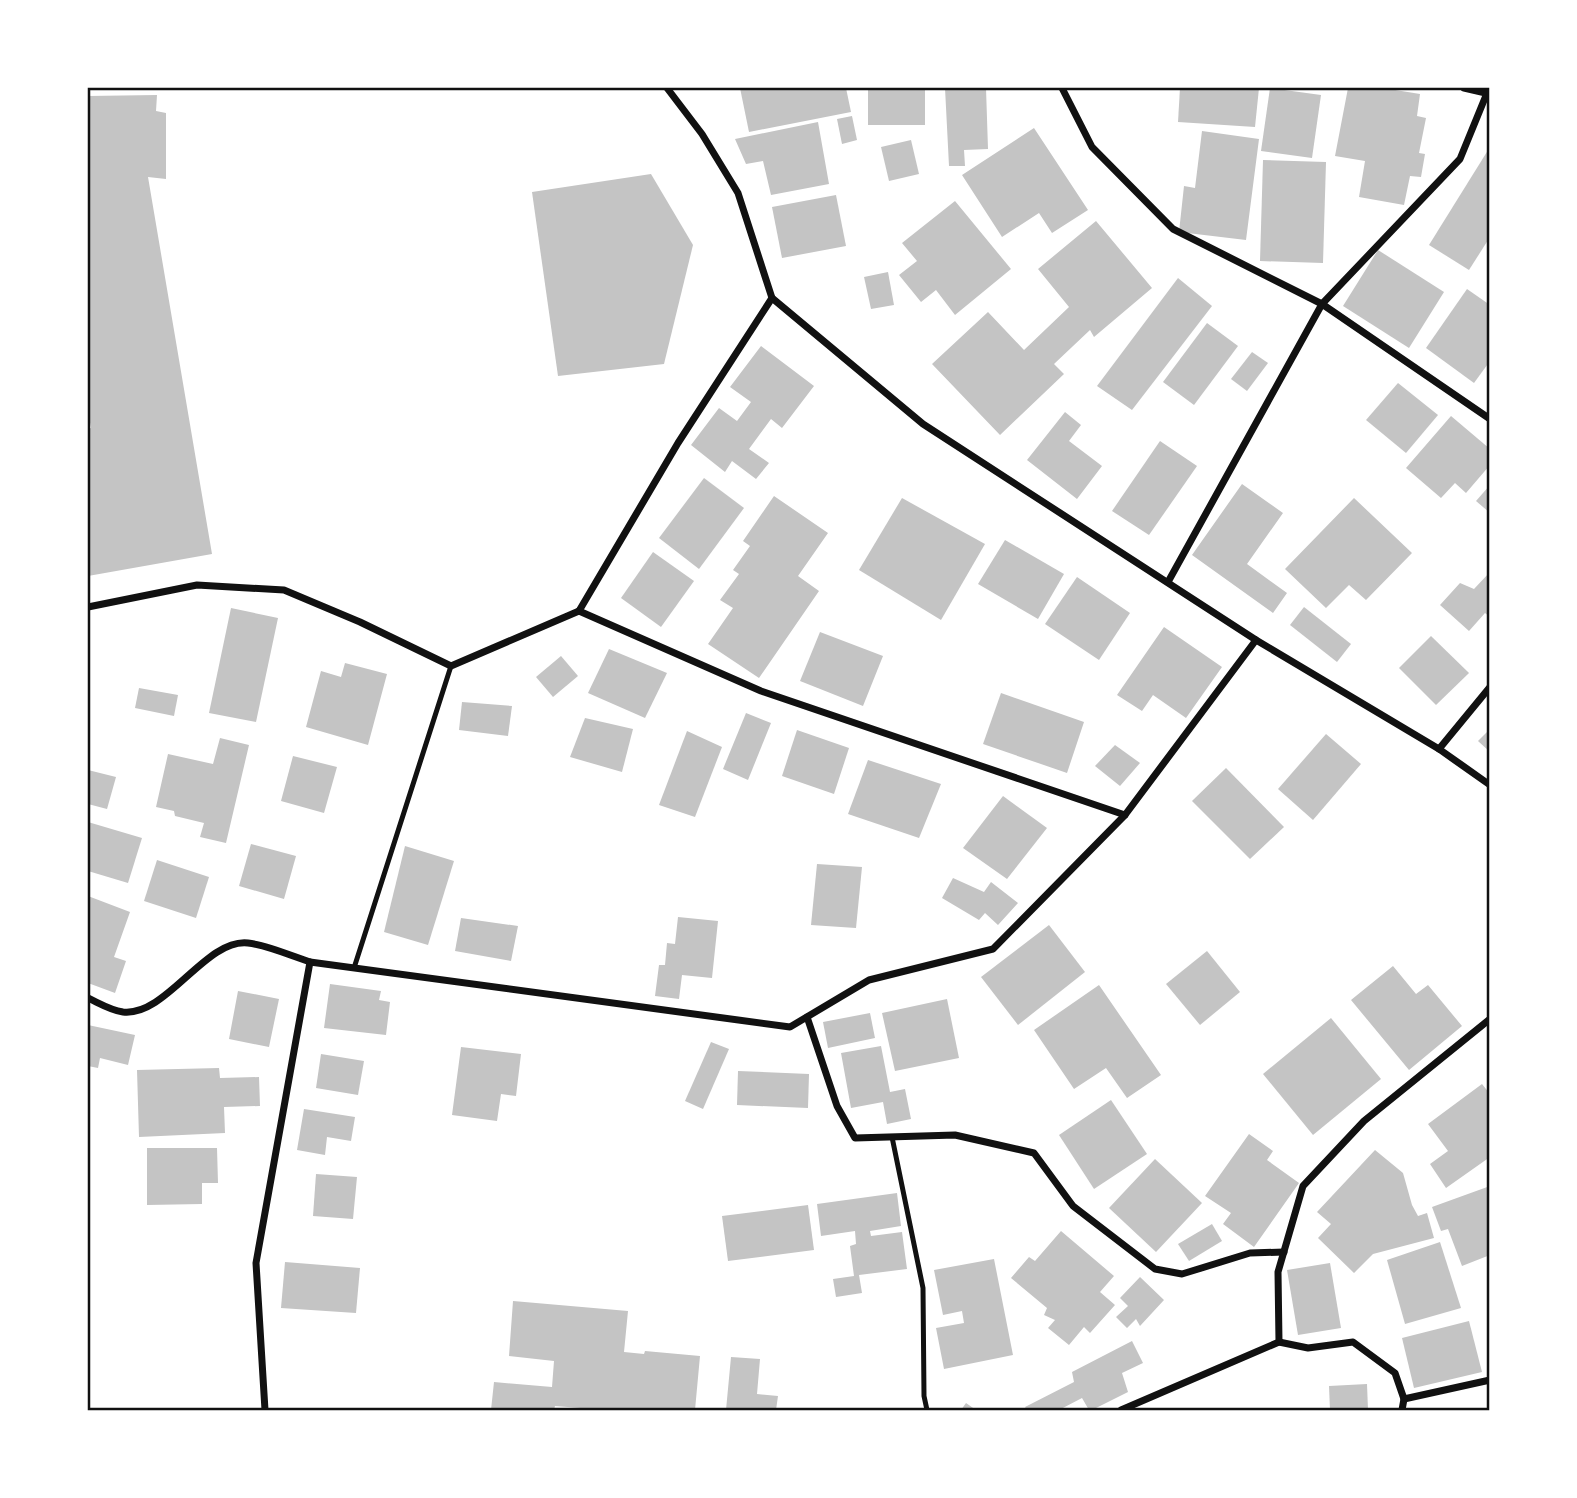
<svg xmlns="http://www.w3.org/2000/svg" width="1577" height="1498" font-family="Ubuntu,sans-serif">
<rect width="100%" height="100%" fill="#fff"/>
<g fill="#c4c4c4">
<polygon points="740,88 846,88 851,112 749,132"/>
<rect x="868" y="88" width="57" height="37"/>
<polygon points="945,88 986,88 988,149 964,150 965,166 949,166"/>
<polygon points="1180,88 1259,88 1255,127 1178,122"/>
<polygon points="1270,88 1321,95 1312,158 1261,151"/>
<polygon points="1348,88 1383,88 1420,94 1417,116 1426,118 1419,153 1425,154 1421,177 1410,176 1404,205 1359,197 1365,161 1335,156"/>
<polygon points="157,95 156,111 166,113 166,179 148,177 212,554 88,576 88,429 91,428 88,411 88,96"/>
<polygon points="852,116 857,140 842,144 837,119"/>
<polygon points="818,122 829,184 771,195 763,161 746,164 735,139"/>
<polygon points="1034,128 1088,210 1052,233 1039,213 1002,237 962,175"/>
<polygon points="1202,131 1259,139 1246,240 1179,232 1184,186 1195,188"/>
<polygon points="911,140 919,174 889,181 881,147"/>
<polygon points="1490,147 1490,237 1469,270 1429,245"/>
<polygon points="1263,160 1326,162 1323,263 1260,261"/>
<polygon points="651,174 693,245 664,364 558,376 532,192"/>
<polygon points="836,195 846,246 782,258 772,207"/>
<polygon points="955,201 1011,269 955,315 936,290 921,302 899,275 917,261 902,243"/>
<polygon points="1096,221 1152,288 1094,337 1090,330 1054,364 1064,374 1000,435 932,364 988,312 1024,350 1069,307 1038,269"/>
<polygon points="1378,250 1444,292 1409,348 1343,306"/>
<polygon points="888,272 894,305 871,309 864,277"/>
<polygon points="1178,278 1212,306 1132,410 1097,386"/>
<polygon points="1467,289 1490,305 1490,361 1474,383 1426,348"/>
<polygon points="1207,323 1238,346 1194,405 1163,382"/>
<polygon points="761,346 814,386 782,428 771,419 749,449 769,463 756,479 732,461 725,472 691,445 719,408 737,421 751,402 730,387"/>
<polygon points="1252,352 1268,363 1247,391 1231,379"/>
<polygon points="1398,383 1438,415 1406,453 1366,420"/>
<polygon points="1065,412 1081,425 1069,441 1102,466 1077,499 1027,460"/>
<polygon points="1451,416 1490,449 1490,465 1466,493 1455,483 1441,498 1406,468"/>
<polygon points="1160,441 1197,466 1149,535 1112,511"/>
<polygon points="704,478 744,508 699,569 659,538"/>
<polygon points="1242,484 1283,513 1247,564 1287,593 1273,613 1192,555"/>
<polygon points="1490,485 1490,513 1476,501"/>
<polygon points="774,496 828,533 798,576 819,591 759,678 708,644 733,608 720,600 739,574 733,570 750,546 743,541"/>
<polygon points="902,498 985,544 941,620 859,570"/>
<polygon points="1354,498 1412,553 1366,600 1349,585 1326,608 1285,569"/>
<polygon points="1005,540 1064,574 1038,619 978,584"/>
<polygon points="653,552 694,581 661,627 621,598"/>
<polygon points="1490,572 1490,617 1485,613 1469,631 1440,605 1460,583 1474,589"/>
<polygon points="1077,577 1130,613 1099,660 1045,624"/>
<polygon points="1304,607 1351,644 1337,662 1290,625"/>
<polygon points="231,608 278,618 256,722 209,713"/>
<polygon points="1164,627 1222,667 1186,718 1153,695 1142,711 1117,695"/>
<polygon points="820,632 883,656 863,706 800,681"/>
<polygon points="1431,636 1469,673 1436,705 1399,668"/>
<polygon points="609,649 667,673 645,718 588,693"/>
<polygon points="561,656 578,676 553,697 536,677"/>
<polygon points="345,663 387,674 368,745 306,727 321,671 341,677"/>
<polygon points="139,688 178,695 174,716 135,708"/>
<polygon points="1001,693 1084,722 1067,773 983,744"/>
<polygon points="462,702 512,706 508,736 459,730"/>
<polygon points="746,713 771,723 748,780 723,769"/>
<polygon points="585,718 633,729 622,772 570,757"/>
<polygon points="1490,729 1490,752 1478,741"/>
<polygon points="797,730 849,748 834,794 782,776"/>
<polygon points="687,731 722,747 695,817 659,805"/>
<polygon points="1326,734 1361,764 1313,820 1278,789"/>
<polygon points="220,738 249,745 226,843 200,837 204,823 175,816 174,811 156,807 168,754 213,764"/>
<polygon points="1115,745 1140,763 1120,786 1095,766"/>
<polygon points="293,756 337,767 324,813 281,801"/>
<polygon points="868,760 941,784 919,838 848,814"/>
<polygon points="1226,768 1284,827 1250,859 1192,801"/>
<polygon points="88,770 116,777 107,809 88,804"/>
<polygon points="1003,796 1047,828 1007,879 963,848"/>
<polygon points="88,822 142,838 128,883 88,871"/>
<polygon points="251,844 296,856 284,899 239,886"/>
<polygon points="405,846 454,861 428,945 384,932"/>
<polygon points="157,860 209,877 196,918 144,901"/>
<polygon points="817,864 862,867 856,928 811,925"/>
<polygon points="953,878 984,892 991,882 1018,903 998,925 985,913 979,920 942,898"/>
<polygon points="88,896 130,912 114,957 126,961 115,993 88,983"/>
<polygon points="678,917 718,921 712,978 682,975 679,999 655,996 659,965 665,965 667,943 675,944"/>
<polygon points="461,918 518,926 511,961 455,951"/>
<polygon points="1049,925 1085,972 1018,1025 981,977"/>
<polygon points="1207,951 1240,992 1200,1025 1166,984"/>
<polygon points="1393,966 1416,994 1428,985 1462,1026 1409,1070 1351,1000"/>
<polygon points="330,984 381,991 379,1000 390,1002 386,1035 324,1028"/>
<polygon points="1099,985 1161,1075 1127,1098 1106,1068 1074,1089 1034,1030"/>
<polygon points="238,991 279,999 269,1047 229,1039"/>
<polygon points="947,999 959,1058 895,1071 882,1013"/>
<polygon points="870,1013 875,1038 828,1048 823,1022"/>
<polygon points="1331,1018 1381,1079 1313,1135 1263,1074"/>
<polygon points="88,1025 135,1035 128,1065 100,1058 98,1068 88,1066"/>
<polygon points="711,1042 729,1049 703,1109 685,1101"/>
<polygon points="881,1046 890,1092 905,1089 911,1119 887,1124 883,1102 851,1108 841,1053"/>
<polygon points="461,1047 521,1054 516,1096 501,1094 497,1121 452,1115"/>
<polygon points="321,1054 364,1061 358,1095 316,1088"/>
<polygon points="219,1068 220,1078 259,1077 260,1106 224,1107 225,1133 139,1137 137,1070"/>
<polygon points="738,1071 809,1074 808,1108 737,1105"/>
<polygon points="1482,1084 1490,1094 1490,1157 1446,1188 1430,1164 1448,1151 1428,1124"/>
<polygon points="1111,1100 1147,1154 1094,1189 1059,1135"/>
<polygon points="304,1109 355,1117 351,1141 327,1137 325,1155 297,1150"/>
<polygon points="1249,1134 1273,1151 1267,1160 1299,1183 1254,1247 1223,1224 1231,1213 1205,1196"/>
<polygon points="147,1148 217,1148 218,1183 202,1183 202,1204 147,1205"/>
<polygon points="1375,1150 1403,1173 1412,1205 1418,1216 1427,1213 1434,1238 1373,1254 1354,1273 1318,1238 1331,1224 1317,1212"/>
<polygon points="1155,1159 1202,1203 1156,1252 1109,1208"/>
<polygon points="316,1174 357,1177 353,1219 313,1216"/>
<polygon points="1490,1186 1490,1255 1462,1266 1448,1229 1441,1231 1432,1207"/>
<polygon points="897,1193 901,1226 870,1231 871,1236 902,1232 907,1269 859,1275 862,1293 836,1297 833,1279 854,1276 850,1246 856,1244 855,1231 821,1236 817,1204"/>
<polygon points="808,1205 814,1250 728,1261 722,1216"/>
<polygon points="1212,1224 1222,1241 1189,1261 1178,1244"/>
<polygon points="1061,1231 1114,1276 1100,1292 1115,1305 1090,1333 1084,1327 1069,1345 1048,1328 1055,1320 1044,1315 1047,1308 1011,1278 1029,1257 1035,1261"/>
<polygon points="1440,1242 1461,1308 1405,1324 1387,1260"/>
<polygon points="994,1259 1013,1355 944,1369 936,1328 964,1323 962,1311 943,1315 934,1270"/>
<polygon points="285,1262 360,1268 356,1313 281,1308"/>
<polygon points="1330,1263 1341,1328 1298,1335 1287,1270"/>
<polygon points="1140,1277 1164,1300 1140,1326 1136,1319 1127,1328 1116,1317 1128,1306 1120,1298"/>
<polygon points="513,1301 628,1311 624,1352 644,1354 645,1351 700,1356 695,1410 606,1410 555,1406 554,1410 491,1410 494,1382 552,1387 554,1361 509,1356"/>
<polygon points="1469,1321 1482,1372 1414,1388 1402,1338"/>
<polygon points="1132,1341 1143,1363 1122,1373 1128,1392 1092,1410 1089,1410 1082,1398 1059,1410 1027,1410 1025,1407 1074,1382 1072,1372"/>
<polygon points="731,1357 760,1359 757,1394 778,1396 776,1410 726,1410"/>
<polygon points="1367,1384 1368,1410 1330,1410 1329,1386"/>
<polygon points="966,1403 976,1410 961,1410"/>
</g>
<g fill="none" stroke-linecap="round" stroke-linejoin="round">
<g stroke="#111" stroke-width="5">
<polyline points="354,968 451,666"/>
<polyline points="892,1137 923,1288 924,1396 927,1410"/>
</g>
<g stroke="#111" stroke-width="7">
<polyline points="1062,88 1092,147 1173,229 1322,304 1168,582"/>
<polyline points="1464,88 1490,94"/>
<polyline points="1487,93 1460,159 1322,304 1490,419"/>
<polyline points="772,298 923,424 1256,640 1439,749 1490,785"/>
<polyline points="88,607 197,585 284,590 360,622 451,666 579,611 678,443 772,298 738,193 702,134 667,88"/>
<polyline points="579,611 761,691 1125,815"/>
<polyline points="1439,749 1490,687"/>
<path d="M 88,998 C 99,1003 110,1010 123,1012 C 166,1017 206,938 248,943 C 267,945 292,956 310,962 L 790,1027 L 869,980 L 993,949 L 1125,815 L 1256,640"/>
<polyline points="807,1017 837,1106 855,1138 955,1135 1034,1153 1073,1206 1155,1269 1182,1274 1250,1253 1284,1252"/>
<polyline points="1279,1342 1308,1348 1353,1342 1395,1373 1404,1399 1490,1380"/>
<polyline points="265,1410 256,1263 310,962"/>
<polyline points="1121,1410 1279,1342 1278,1272 1303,1186 1364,1121 1490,1019"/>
<polyline points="1402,1410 1404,1399"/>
</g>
</g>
<rect width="1577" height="1498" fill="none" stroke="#ffffff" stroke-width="178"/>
<rect x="89" y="89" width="1399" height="1320" fill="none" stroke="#111" stroke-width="2.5"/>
</svg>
